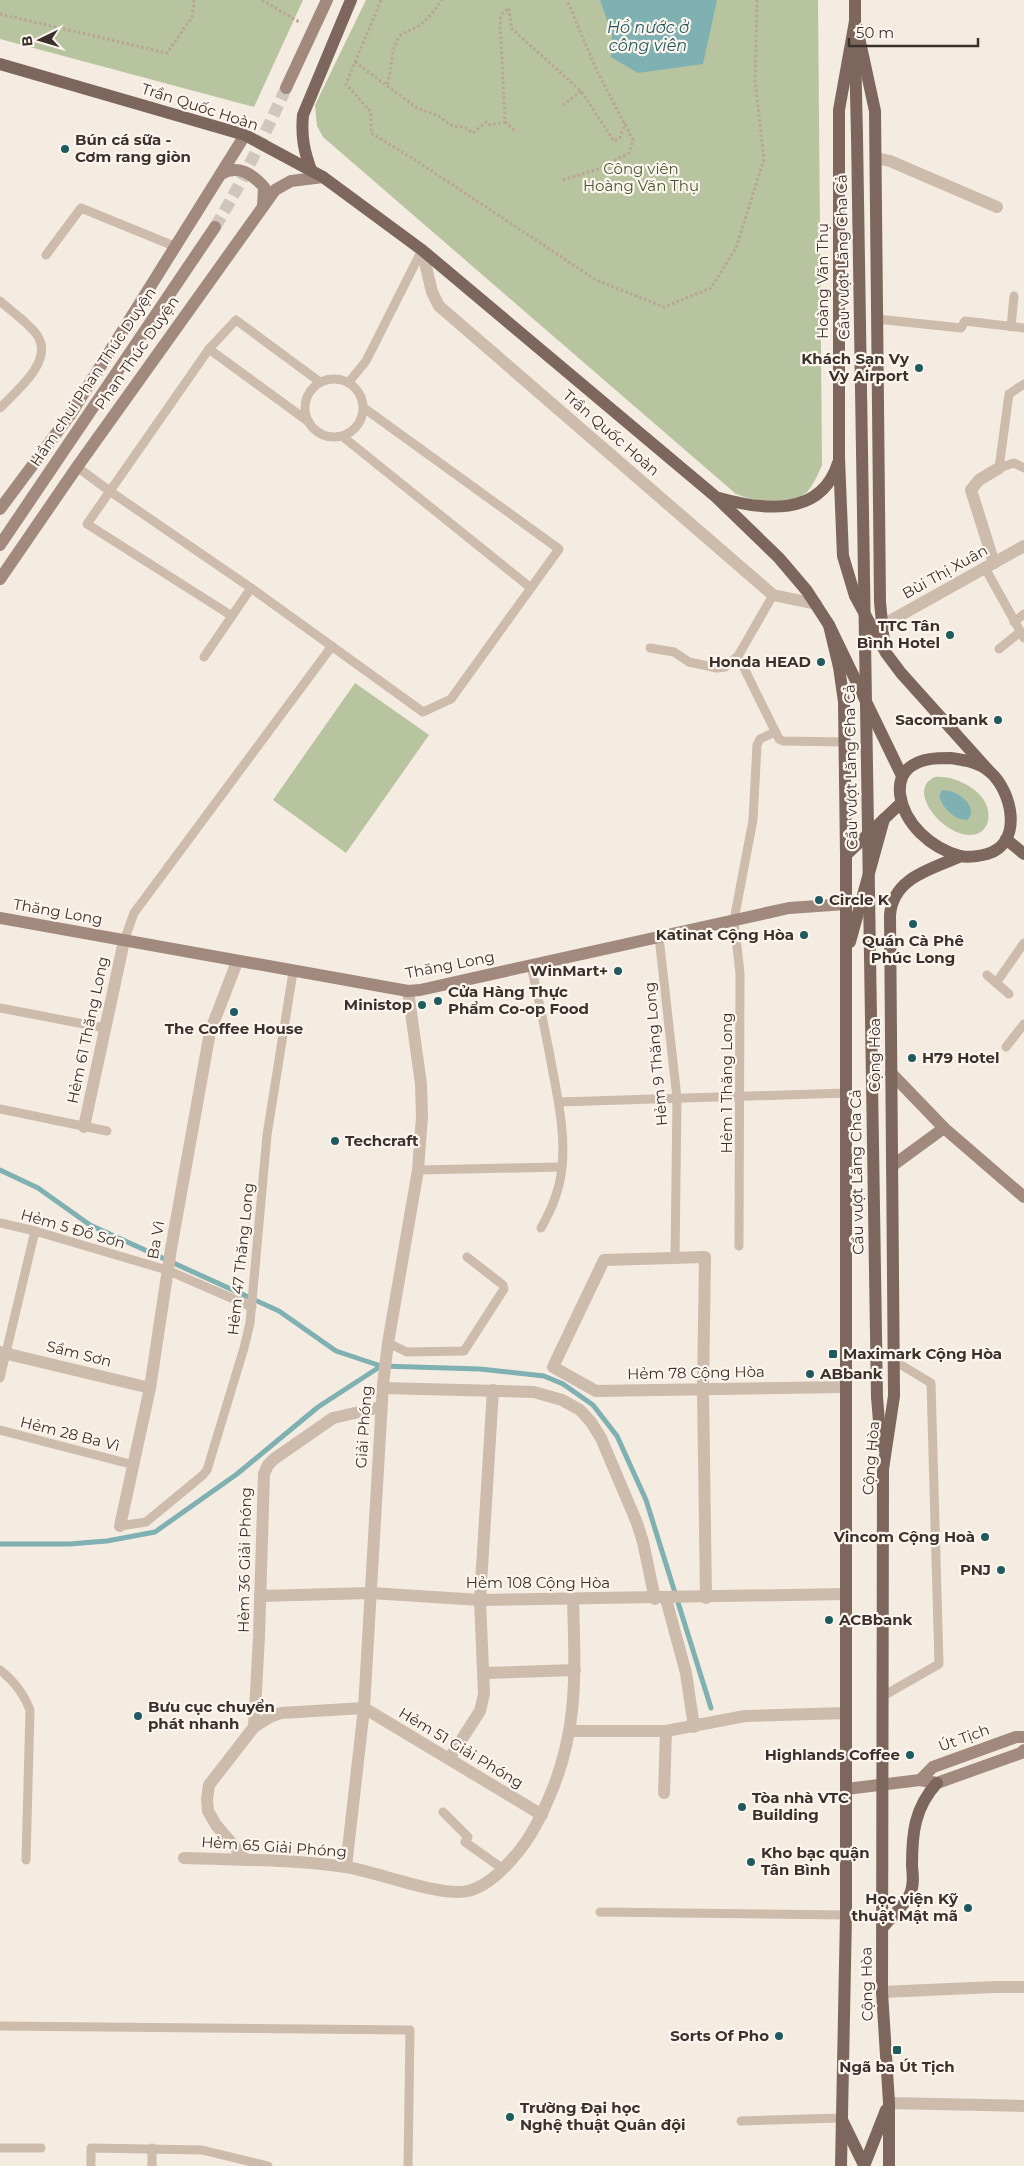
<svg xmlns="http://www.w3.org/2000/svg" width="1024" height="2166" font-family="Montserrat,sans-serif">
<rect width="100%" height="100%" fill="#f4ebe1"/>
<g fill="#b8c4a0">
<polygon points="0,0 303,0 254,107 0,39"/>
<path d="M 366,0 L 818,0 L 822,465 C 818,474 814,484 807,492 C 788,508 756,502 736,494 L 323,137 L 317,126 L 315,105 Z"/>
<polygon points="355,683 429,735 346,853 273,800"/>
<path d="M 935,777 C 957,775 994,794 988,821 C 987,826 983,831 979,833 C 952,846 902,791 935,777 Z"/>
</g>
<g fill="#7fb0b2">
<polygon points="600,0 717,0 703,64 638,73 611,57 612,34"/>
<path d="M 942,790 C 955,789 981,806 967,820 C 954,820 943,808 939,796 Z"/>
</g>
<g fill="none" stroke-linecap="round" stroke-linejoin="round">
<g stroke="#7fb0b2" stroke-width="5">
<polyline points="0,1170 38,1188 90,1225 279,1311 336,1351 381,1366 480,1369 544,1376 563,1384 593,1405 617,1436 646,1500 711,1708"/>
<polyline points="0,1544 69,1544 107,1541 155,1532 237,1474 318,1407 381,1366"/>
</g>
<path stroke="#cfc6bd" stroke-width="12" stroke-dasharray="12 6" stroke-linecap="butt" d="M 215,227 C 242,183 264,136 286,88"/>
<g stroke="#b9a596" stroke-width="3" stroke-dasharray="2.5 2.5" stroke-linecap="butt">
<polyline points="262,0 301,23"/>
<polyline points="381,0 346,84 371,112 371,133 412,158 596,280 664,307 711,288 736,248 764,159 755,81 757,0"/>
<polyline points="0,14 167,53 192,17 194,0"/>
<polyline points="355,62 417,108 439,116 450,125 466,128 473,133 486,122 490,125 505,122 500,20 502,14 509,8 511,28 581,91 614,141 620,138 625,123"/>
<path d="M 387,84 C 393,69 389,48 401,35 C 404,32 410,31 415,28 C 427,21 434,11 442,0"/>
<polyline points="563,105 581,91"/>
<polyline points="505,122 515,131"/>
<polyline points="563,180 601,168 629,153 633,140 596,69 567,0"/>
</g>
<g stroke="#cdbbac" stroke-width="9">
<polyline points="46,255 81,208 174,246"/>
<path d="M 0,301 C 12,312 28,322 37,335 C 55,361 15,392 0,408"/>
<polyline points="877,319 961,328 965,321 1024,328"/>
<polyline points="1011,327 1014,296"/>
<polyline points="209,349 309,422"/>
<circle cx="334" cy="408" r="29"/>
<polyline points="349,382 366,361 422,250"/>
<polyline points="1024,384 1009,394 999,468 1014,463 1024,468"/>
<polyline points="342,436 531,588"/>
<polyline points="77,467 111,492 251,588 423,712 451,699 559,549 364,408"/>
<polyline points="985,568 1024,638"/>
<polyline points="232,616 87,524 209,349 236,320 320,382"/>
<polyline points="1014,622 1024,614"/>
<polyline points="650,648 674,652 689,662 717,668 725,667 738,656 773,595"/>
<polyline points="999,649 1020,632"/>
<polyline points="738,656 779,739 783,741 845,742"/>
<polyline points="204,657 251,588"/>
<polyline points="659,937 677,1098 675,1258"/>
<polyline points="124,941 134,913 332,646"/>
<path d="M 531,966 C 540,1005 548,1044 555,1083 C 560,1110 565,1139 562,1167 C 560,1190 552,1209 541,1228"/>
<polyline points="987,975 1009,994"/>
<polyline points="996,983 1024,943"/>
<polyline points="0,1008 105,1028"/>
<polyline points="1006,1047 1024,1024"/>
<polyline points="559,1102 846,1093"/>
<polyline points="0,1109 107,1131"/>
<polyline points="418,1170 562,1167"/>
<polyline points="0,1223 35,1231 167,1270 252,1307"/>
<polyline points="739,1246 740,973 734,920 753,820 757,745 760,739 775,732"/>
<polyline points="388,1343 407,1352 464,1351 504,1289 503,1285 467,1257"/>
<polyline points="0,1378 35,1231"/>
<polyline points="0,1430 134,1465"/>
<polyline points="120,1526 146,1522 203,1475 207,1470 244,1348 250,1323 267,1135 293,972"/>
<path d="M 0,1670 C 14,1681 24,1694 30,1710 L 26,1860"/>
<polyline points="883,1696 939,1664 931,1383 893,1360"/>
<polyline points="443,1812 468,1837 465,1842 503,1869"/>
<polyline points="600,1912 846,1915"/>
<polyline points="0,2026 410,2030 408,2166"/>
<polyline points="741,2121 841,2118"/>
<polyline points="0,2148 41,2148"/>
<polyline points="91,2166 91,2148 202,2150 268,2166"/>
<polyline points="152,2166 152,2148"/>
</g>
<g stroke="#cdbbac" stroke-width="12">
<polyline points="876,158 890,161 997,207"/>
<polyline points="422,250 432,292 439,306 773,595 816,604"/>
<polyline points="994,563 971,490 979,480 999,468"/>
<polyline points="881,626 1024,546"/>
<polyline points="84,1127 124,941"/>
<polyline points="0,1352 150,1388"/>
<polyline points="383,1388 534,1392 562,1400 580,1410 591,1422 601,1438 637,1523 643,1542 655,1599"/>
<polyline points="120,1526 150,1388 171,1249 210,1032 237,962"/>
<polyline points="260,1596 371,1593 480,1600 846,1594"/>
<polyline points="706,1598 703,1389 705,1257 604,1260 553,1367 596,1391 846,1387"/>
<polyline points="666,1599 686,1673 694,1727"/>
<polyline points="484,1673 575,1670"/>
<polyline points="254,1727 259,1637 264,1474 268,1465 274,1459 333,1418 381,1407"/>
<polyline points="571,1731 666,1731 745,1716 846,1713"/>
<polyline points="449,1759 480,1711 484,1694 480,1600 493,1390"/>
<polyline points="664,1793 666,1731"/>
<path d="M 184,1858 C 237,1860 293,1859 346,1867 C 378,1872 440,1897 468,1891 C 486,1887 502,1871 513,1858 C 529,1841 539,1821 548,1800 C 579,1731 575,1673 573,1599"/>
<polyline points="246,1860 216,1825 208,1811 207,1799 209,1785 254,1727 272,1716 281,1713 364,1708 542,1815"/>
<polyline points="346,1867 364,1708 383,1384 388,1343 418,1170 422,1116 421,1084 408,991"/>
<polyline points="882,1992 995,1987 1024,1987"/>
<polyline points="889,2103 1024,2106"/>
</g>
<g stroke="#a18a7d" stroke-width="12">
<polyline points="286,88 327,0"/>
<path d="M 221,174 C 238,164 252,174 264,187 L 263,206"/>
<polyline points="0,509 70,415 245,135"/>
<polyline points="0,545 215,227"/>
<polyline points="0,579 77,467 275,190 291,181 323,177"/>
<polyline points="0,918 408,991 420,990 789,908 846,904"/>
<polyline points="891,1073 944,1128 1024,1197"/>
<polyline points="892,1166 944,1128"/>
<polyline points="920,1780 933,1767 1016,1737 1024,1737"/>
<polyline points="846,1789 920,1780 937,1783 1021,1753 1024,1750"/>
</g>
<g stroke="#7d675c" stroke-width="12">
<polyline points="855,0 855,30"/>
<polyline points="855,21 839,110 839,458 843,556 855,596 886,653 901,673 989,771"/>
<polyline points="857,28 875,111 880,602 884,643"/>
<polyline points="855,50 857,136"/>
<polyline points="0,64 245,135 323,177 422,250 716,497 779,558 807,591 829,625 902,776"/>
<path d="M 311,170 C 304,151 301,136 303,115 L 351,0"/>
<path d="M 719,498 C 762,510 821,518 838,463"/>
<polyline points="829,625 839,667 844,702 846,855 846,1915 841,2166"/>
<path d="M 951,758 C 964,760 979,762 990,772 C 1012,791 1024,843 987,854 C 979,856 969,858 960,856 C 931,848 904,824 900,794 C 899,783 902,773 910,767 C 922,758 937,758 951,758 Z"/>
<polyline points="1006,839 1024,854"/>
<polyline points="846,855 901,803"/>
<polyline points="850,942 884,819"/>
<polyline points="877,1397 881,1446"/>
<path d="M 883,1927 C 891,1917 905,1905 910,1894 C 914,1885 913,1875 912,1866 C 912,1834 914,1808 937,1783"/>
<polyline points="842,2120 864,2165"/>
<polyline points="864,2166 886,2110"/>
<path d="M 889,2166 L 889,2103 L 882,1992 L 883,1469 L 894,1396 L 890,915 C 893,877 932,869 961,856"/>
</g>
<polyline stroke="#7d675c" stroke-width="12" points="857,136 877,1397"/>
</g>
<g fill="#1f5a5e" stroke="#fbf5ee" stroke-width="2">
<circle cx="65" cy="149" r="5"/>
<circle cx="919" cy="368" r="5"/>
<circle cx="950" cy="635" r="5"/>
<circle cx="821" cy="662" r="5"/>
<circle cx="998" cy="720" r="5"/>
<circle cx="819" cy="900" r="5"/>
<circle cx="913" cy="924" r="5"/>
<circle cx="804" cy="935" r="5"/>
<circle cx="618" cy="971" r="5"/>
<circle cx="438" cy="1001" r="5"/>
<circle cx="422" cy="1005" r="5"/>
<circle cx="234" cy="1012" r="5"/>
<circle cx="912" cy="1058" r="5"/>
<circle cx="335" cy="1141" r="5"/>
<rect x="828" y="1349" width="10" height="10" rx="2.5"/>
<circle cx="810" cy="1374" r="5"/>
<circle cx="985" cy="1537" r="5"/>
<circle cx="1001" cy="1570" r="5"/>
<circle cx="829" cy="1620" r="5"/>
<circle cx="138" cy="1716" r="5"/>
<circle cx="910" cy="1755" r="5"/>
<circle cx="742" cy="1807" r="5"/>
<circle cx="751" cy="1862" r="5"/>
<circle cx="968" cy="1908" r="5"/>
<circle cx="779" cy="2036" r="5"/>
<rect x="892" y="2045" width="10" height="10" rx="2.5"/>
<circle cx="510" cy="2117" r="5"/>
</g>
<g text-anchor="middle" stroke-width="4.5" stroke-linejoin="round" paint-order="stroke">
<g font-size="15" fill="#3b302b" stroke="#fbf5ee">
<text transform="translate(200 107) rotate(18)" y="5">Trần Quốc Hoàn</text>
<text transform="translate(843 257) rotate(-91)" y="5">Cầu vượt Lăng Cha Cả</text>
<text transform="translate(823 281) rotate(-90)" y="5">Hoàng Văn Thụ</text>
<text transform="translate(137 353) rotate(-55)" y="5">Phan Thúc Duyện</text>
<text transform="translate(93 377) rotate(-56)" y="5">Hầm chui Phan Thúc Duyện</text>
<text transform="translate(611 433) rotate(41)" y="5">Trần Quốc Hoàn</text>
<text transform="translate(945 572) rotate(-29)" y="5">Bùi Thị Xuân</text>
<text transform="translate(851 767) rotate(-91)" y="5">Cầu vượt Lăng Cha Cả</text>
<text transform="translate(58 912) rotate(10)" y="5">Thăng Long</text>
<text transform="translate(450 965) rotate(-11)" y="5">Thăng Long</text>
<text transform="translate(88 1030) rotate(-78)" y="5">Hẻm 61 Thăng Long</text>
<text transform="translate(656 1054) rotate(-95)" y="5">Hẻm 9 Thăng Long</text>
<text transform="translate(875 1055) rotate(-90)" y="5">Cộng Hòa</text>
<text transform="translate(727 1083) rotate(-90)" y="5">Hẻm 1 Thăng Long</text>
<text transform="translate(857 1172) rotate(-91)" y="5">Cầu vượt Lăng Cha Cả</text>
<text transform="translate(73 1229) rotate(16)" y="5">Hẻm 5 Đồ Sơn</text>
<text transform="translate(156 1240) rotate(-80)" y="5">Ba Vì</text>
<text transform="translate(241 1259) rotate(-84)" y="5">Hẻm 47 Thăng Long</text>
<text transform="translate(79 1354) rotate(14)" y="5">Sầm Sơn</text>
<text transform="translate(696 1373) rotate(-1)" y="5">Hẻm 78 Cộng Hòa</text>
<text transform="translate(364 1427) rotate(-86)" y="5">Giải Phóng</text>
<text transform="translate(70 1434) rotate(14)" y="5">Hẻm 28 Ba Vì</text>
<text transform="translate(871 1458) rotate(-85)" y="5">Cộng Hòa</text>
<text transform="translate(245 1560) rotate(-89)" y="5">Hẻm 36 Giải Phóng</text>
<text x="538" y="1588">Hẻm 108 Cộng Hòa</text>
<text transform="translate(964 1738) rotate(-20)" y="5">Út Tịch</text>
<text transform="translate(461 1748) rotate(31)" y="5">Hẻm 51 Giải Phóng</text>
<text transform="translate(274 1847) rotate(4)" y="5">Hẻm 65 Giải Phóng</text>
<text transform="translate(867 1984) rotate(-91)" y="5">Cộng Hòa</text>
</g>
<g font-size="15" font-weight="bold" fill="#3b302b" stroke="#fbf5ee" text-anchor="start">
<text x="75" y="145">Bún cá sữa -<tspan x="75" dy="17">Cơm rang giòn</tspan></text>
<text x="909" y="364" text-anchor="end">Khách Sạn Vy<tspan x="909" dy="17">Vy Airport</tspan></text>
<text x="940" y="631" text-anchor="end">TTC Tân<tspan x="940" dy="17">Bình Hotel</tspan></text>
<text x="811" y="667" text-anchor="end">Honda HEAD</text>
<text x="988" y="725" text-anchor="end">Sacombank</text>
<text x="829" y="905">Circle K</text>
<text x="794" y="940" text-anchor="end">Katinat Cộng Hòa</text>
<text x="913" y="946" text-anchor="middle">Quán Cà Phê<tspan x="913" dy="17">Phúc Long</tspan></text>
<text x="608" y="976" text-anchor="end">WinMart+</text>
<text x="448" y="997">Cửa Hàng Thực<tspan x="448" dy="17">Phẩm Co-op Food</tspan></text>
<text x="412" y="1010" text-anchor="end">Ministop</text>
<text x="234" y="1034" text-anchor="middle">The Coffee House</text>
<text x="922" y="1063">H79 Hotel</text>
<text x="345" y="1146">Techcraft</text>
<text x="843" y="1359">Maximark Cộng Hòa</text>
<text x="820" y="1379">ABbank</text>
<text x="975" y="1542" text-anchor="end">Vincom Cộng Hoà</text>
<text x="991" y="1575" text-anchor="end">PNJ</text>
<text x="839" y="1625">ACBbank</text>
<text x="148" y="1712">Bưu cục chuyển<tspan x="148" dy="17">phát nhanh</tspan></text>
<text x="900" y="1760" text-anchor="end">Highlands Coffee</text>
<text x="752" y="1803">Tòa nhà VTC<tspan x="752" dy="17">Building</tspan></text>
<text x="761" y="1858">Kho bạc quận<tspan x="761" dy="17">Tân Bình</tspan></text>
<text x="958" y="1904" text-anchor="end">Học viện Kỹ<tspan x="958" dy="17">thuật Mật mã</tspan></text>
<text x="769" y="2041" text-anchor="end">Sorts Of Pho</text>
<text x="897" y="2072" text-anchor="middle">Ngã ba Út Tịch</text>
<text x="520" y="2113">Trường Đại học<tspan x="520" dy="17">Nghệ thuật Quân đội</tspan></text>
</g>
<g font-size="15" fill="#4a5a2e" stroke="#fbf5ee">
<text x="641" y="174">Công viên<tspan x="641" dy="17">Hoàng Văn Thụ</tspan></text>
</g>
<g font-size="16" font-style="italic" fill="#1f5a5e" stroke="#fbf5ee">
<text x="648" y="33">Hồ nước ở<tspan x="648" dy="18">công viên</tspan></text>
</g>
</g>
<g transform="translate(40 40) rotate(265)" stroke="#fbf5ee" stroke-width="4" paint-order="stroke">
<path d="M0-4L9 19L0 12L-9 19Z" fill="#3b302b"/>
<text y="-8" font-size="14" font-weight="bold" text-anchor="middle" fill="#3b302b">B</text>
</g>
<path d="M849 38v8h129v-8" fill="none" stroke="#3b302b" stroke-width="2.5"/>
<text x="856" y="38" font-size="15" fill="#3b302b" stroke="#fbf5ee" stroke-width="4" paint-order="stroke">50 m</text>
</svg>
